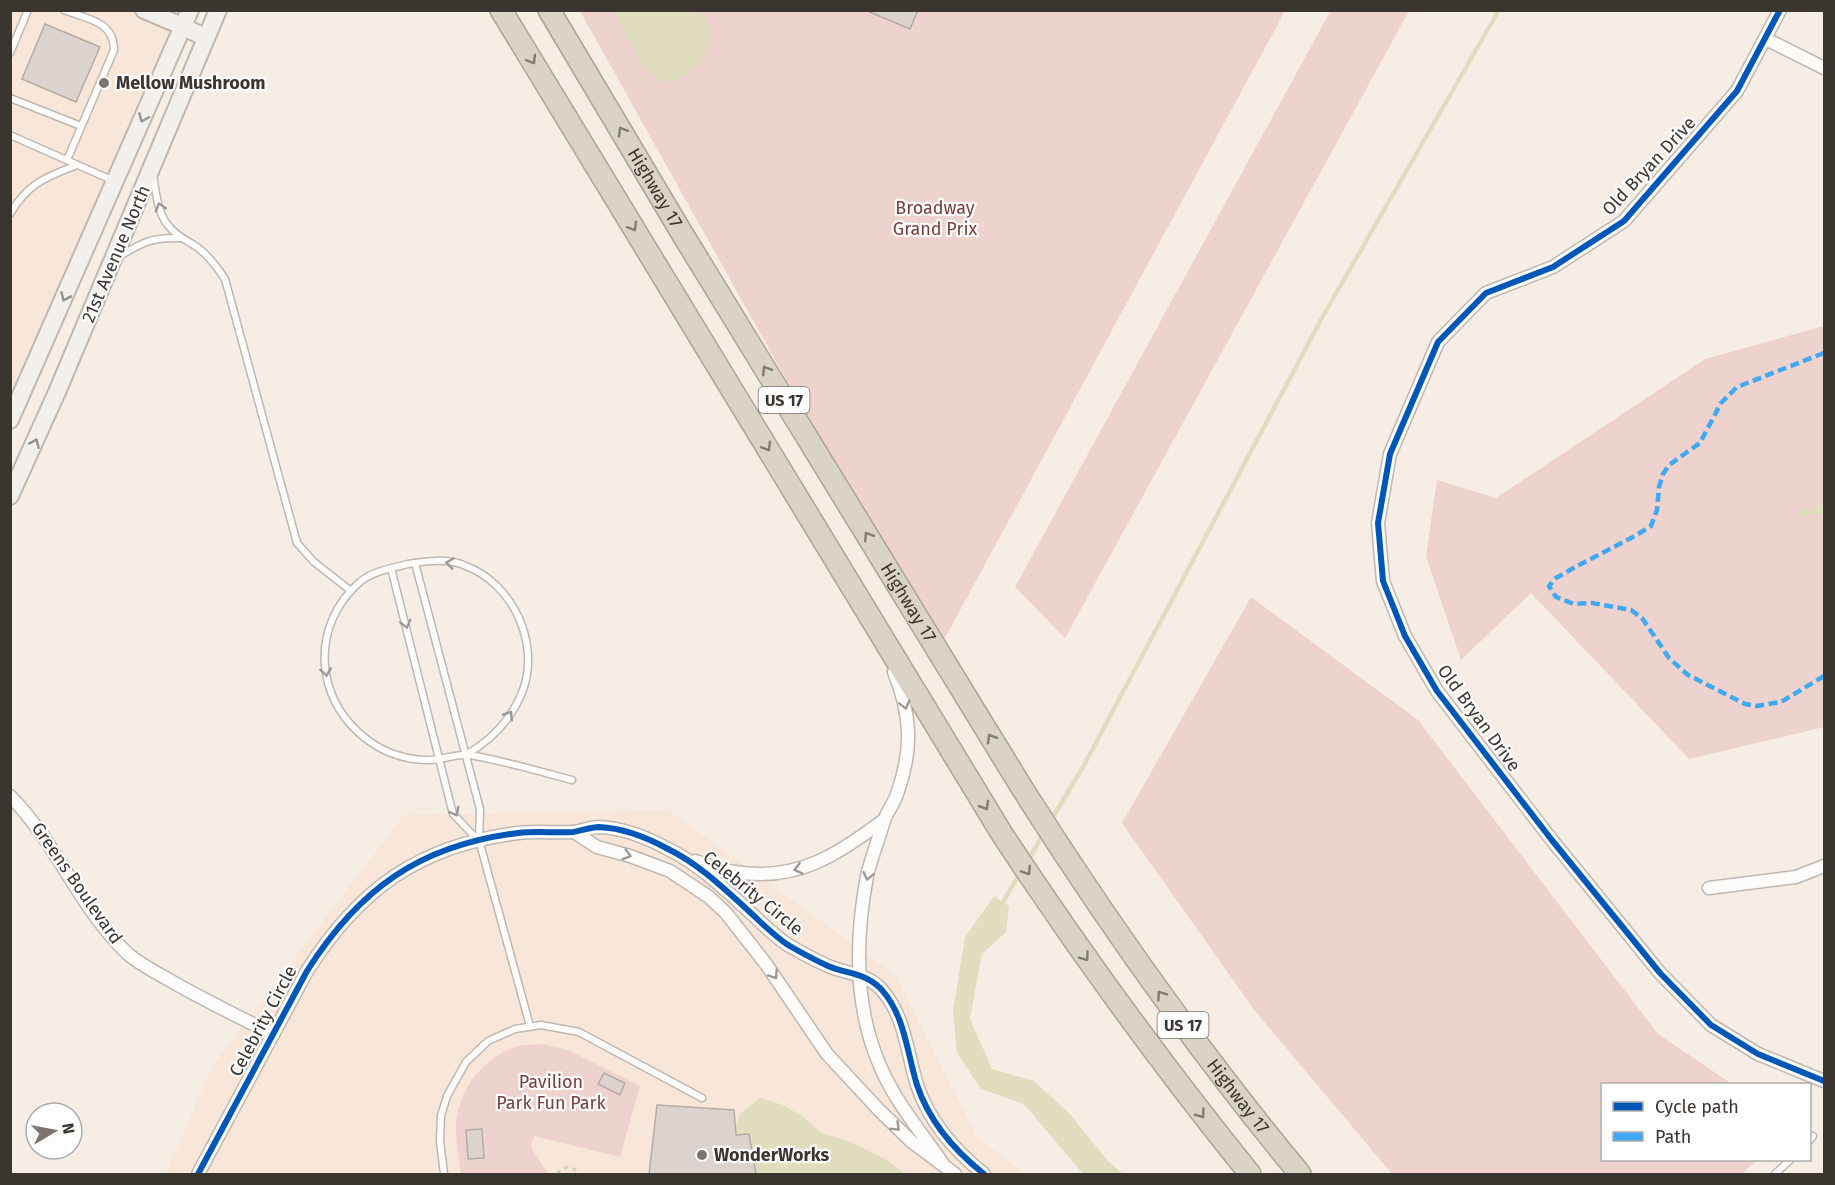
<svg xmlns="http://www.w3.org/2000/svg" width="1835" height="1185" font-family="'Fira Sans',sans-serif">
<rect width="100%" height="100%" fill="#f6ede5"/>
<g fill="#f8e7d8">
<polygon points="11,11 190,11 11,420"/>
<polygon points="668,810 894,974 978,1138 1026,1174 166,1174 213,1065 404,815"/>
</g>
<g fill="#eed2cd">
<polygon points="1331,10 1409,11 1065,638 1015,587"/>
<polygon points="580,11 1285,11 938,651"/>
<polygon points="1824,326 1824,727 1689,759 1531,593 1461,660 1426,556 1437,480 1496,498 1705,359"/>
<polygon points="1251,597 1418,720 1658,1034 1732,1084 1602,1084 1602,1160 1757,1160 1742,1174 1392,1174 1255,1011 1122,823"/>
<path d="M 542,1044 L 568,1050 L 640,1086 L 620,1157 L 534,1136 L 531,1147 L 548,1174 L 461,1174 C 459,1159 456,1144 456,1128 C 456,1092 484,1055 519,1046 C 526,1044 535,1045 542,1044 Z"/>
</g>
<g fill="#e1debf">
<path d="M 614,11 C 632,10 651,10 669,10 C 676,10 686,9 692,10 C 737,21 690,101 655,77 C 639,66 624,28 614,11 Z"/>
<polygon points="1824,505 1824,513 1799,517 1798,511"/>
<polygon points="994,896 1009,906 1006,932 982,954 970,1019 992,1069 1034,1081 1069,1113 1108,1161 1123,1174 1083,1174 1024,1104 981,1089 957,1053 953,1011 965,937"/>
<polygon points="760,1098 783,1105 804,1117 821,1133 849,1141 887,1160 905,1174 735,1174 733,1130 741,1113"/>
</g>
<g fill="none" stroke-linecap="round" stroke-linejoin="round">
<g stroke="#e1debf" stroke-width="4.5">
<polyline points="1051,820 1083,767 1323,316 1499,10"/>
<polyline points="1027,862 1044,833"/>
<polyline points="1001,906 1021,871"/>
</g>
</g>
<g fill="#dcd3ce" stroke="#b5aca7" stroke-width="1.5">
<polygon points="865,10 918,10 910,29"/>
<polygon points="45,24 100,47 76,102 22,79"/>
<polygon points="604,1073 625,1083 620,1095 598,1084"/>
<polygon points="657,1105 734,1110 736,1135 749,1134 756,1174 649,1174"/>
<polygon points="482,1129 484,1158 468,1159 466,1130"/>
</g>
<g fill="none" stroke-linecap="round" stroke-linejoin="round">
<defs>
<g id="lane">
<path d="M 64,10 C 87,19 114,21 114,50 L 67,160"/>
<polyline points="10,53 28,10"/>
<polyline points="10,98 81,126"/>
<polyline points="10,135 114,181"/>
<path d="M 153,175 C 156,191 157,211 167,224 C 175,235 186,240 197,247 C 208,255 217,267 225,279 L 297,543 L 314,562 L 351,591"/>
<path d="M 10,214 C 27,184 46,177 77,165"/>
<path d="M 118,257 C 143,242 152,237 181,238"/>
<polyline points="415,563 480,809 479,840 530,1026"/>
<polyline points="391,568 453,814 478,840"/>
<path d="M 467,754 C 493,739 512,719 523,690 C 540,643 513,584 466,566 C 448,558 427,561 408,564 C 392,568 374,571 361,581 C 336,602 322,633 325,666 C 330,717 373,758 425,760 C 440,761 457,753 470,755 C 504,761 538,771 572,780"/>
<polyline points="1810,1140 1813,1136"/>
<polyline points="444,1174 440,1141 441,1116 447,1096 466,1062 488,1041 515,1029 541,1025 579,1032 702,1098"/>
<polyline points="1775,1174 1790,1160"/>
</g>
<g id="street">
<polyline points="1780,10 1737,91 1624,221 1553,267 1486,293 1438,342 1390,454 1378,523 1383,581 1405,636 1437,691 1551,839 1660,973 1711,1025 1758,1054 1824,1081"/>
<polyline points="1766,39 1824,68"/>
<path d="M 894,672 C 911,714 913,748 898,791 C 895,803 886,812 883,824 C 878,841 871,859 867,876 C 855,940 854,1008 881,1068 C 896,1103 922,1133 943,1164"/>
<path d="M 10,796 C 57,843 80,909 128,954 C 141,965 157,973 171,981 C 204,1000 239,1017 273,1034"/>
<polyline points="574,832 597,847 630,856 670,871 709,897 726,913 766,964 827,1054 879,1110 912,1142 955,1174"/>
<path d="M 695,861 C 708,865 722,870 735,872 C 798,882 836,855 884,820"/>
<polyline points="1709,888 1796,877 1824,866"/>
<path d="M 198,1174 L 307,971 C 359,889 420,845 518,833 C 536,831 555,833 573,832 C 581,831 591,827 599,827 C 622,828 648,838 668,849 C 695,862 718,883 740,903 C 756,917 770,933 788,945 C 800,952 815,960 828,966 C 847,974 866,973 881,989 C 905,1015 907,1053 917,1085 C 929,1121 955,1151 984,1174"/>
</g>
<g id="secondary">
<polyline points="144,10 182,26 206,38"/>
<polyline points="10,420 190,10"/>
<polyline points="10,496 57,392 218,10"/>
</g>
<g id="highway">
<path d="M 501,10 L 1002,834 C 1079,951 1162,1065 1250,1174"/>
<path id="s1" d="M 549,10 L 683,235 L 1022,788 C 1107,922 1199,1052 1300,1174"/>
</g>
</defs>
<use href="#lane" stroke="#bfb8b1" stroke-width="9"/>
<use href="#street" stroke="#bfb8b1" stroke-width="15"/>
<use href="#secondary" stroke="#bfb8b1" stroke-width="20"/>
<use href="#highway" stroke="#aea494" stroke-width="24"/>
<path stroke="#d2cfcb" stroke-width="3" stroke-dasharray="4.5 4.5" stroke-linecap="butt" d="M 557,1174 C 563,1165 573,1165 579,1174"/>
<use href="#lane" stroke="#fefcfb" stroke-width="6"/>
<use href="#street" stroke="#fefcfb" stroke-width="12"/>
<use href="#secondary" stroke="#f3f0ec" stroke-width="16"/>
<use href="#highway" stroke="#d9d4c6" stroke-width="21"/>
<polyline stroke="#3fa9f5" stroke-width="4.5" stroke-dasharray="9 4.5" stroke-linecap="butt" points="1824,353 1737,387 1721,403 1700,443 1669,465 1663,474 1659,487 1657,510 1651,526 1635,536 1579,565 1556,578 1549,586 1556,597 1574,604 1592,603 1631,610 1642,618 1669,658 1688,675 1745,704 1757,706 1781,702 1824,676"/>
<defs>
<g id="cycleway">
<polyline points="1780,10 1737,91 1624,221 1553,267 1486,293 1438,342 1390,454 1378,523 1383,581 1405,636 1437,691 1551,839 1660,973 1711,1025 1758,1054 1824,1081"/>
<path d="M 198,1174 L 307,971 C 359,889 420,845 518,833 C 536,831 555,833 573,832 C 581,831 591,827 599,827 C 622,828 648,838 668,849 C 695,862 718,883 740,903 C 756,917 770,933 788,945 C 800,952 815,960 828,966 C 847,974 866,973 881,989 C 905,1015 907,1053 917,1085 C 929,1121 955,1151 984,1174"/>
</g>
</defs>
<use href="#cycleway" stroke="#fdfdfd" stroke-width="10"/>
<use href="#cycleway" stroke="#0057b8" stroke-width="6"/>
</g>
<defs><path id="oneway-chevron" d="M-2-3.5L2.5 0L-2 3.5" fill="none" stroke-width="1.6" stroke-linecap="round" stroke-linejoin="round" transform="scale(1.5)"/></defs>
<g stroke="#827d73">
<use href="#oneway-chevron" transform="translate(532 60) rotate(59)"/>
<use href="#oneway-chevron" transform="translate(622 131) rotate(-121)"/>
<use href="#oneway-chevron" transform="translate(633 227) rotate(59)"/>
<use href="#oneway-chevron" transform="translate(766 370) rotate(-122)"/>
<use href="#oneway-chevron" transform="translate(767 447) rotate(59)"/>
<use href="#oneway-chevron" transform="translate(868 536) rotate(-122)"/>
<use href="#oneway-chevron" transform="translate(991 738) rotate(-121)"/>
<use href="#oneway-chevron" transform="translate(985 806) rotate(59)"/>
<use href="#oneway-chevron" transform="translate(1027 871) rotate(57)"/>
<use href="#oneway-chevron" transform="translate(1085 957) rotate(54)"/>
<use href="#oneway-chevron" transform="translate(1161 995) rotate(-125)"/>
<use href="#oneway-chevron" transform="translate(1201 1114) rotate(53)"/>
</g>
<g stroke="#97928e">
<use href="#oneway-chevron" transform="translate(143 118) rotate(113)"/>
<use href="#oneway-chevron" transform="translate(65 297) rotate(114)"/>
<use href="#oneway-chevron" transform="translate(35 443) rotate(-66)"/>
</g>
<g stroke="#9c9895">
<use href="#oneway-chevron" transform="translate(160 207) rotate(-108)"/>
<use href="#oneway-chevron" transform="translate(450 563) rotate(-172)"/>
<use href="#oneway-chevron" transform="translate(406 624) rotate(76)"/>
<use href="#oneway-chevron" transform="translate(326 672) rotate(82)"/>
<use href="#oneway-chevron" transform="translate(905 705) rotate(76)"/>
<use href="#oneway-chevron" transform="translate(509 715) rotate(-57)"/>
<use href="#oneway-chevron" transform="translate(455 812) rotate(62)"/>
<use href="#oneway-chevron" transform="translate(627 855) rotate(17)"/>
<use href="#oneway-chevron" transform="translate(798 869) rotate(166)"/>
<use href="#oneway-chevron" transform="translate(868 876) rotate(102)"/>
<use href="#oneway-chevron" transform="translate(774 975) rotate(56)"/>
<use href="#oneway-chevron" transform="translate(896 1127) rotate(44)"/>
</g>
<g fill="#7c756f" stroke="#fdfdfd" stroke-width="2">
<circle cx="104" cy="83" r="6"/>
<circle cx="702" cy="1155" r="6"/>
</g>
<g text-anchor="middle" stroke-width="4.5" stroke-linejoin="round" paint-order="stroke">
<g fill="#fdfdfd" stroke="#75716d" stroke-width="1.5">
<rect x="758.5" y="387" width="51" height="26" rx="4.5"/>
<rect x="1157.5" y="1012" width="51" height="26" rx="4.5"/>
</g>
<g font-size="16" font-weight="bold" fill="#3b352f">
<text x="784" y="406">US 17</text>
<text x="1183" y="1031">US 17</text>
</g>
<g font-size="18" font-weight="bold" fill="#3b352f" stroke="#fdfdfd" text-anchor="start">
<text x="116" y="89">Mellow Mushroom</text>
<text x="714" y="1161">WonderWorks</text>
</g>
<g font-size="18" fill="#3b352f" stroke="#fdfdfd">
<text transform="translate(1649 166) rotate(-47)" y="6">Old Bryan Drive</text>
<text dy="6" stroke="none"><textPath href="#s1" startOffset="207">Highway 17</textPath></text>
<text transform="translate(116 254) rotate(-67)" y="6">21st Avenue North</text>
<text dy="6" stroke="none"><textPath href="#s1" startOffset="693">Highway 17</textPath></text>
<text transform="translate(1479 718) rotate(54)" y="6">Old Bryan Drive</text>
<text transform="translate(77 883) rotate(55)" y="6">Greens Boulevard</text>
<text transform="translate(753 893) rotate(39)" y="6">Celebrity Circle</text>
<text transform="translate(263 1021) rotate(-62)" y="6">Celebrity Circle</text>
<text dy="6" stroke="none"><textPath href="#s1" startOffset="1287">Highway 17</textPath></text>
</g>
<g font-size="18" fill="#793d3d" stroke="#fdfdfd">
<text x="935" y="214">Broadway<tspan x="935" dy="21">Grand Prix</tspan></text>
<text x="551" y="1088">Pavilion<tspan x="551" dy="21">Park Fun Park</tspan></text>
</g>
</g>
<rect width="1835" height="1185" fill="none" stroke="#3b352f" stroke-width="24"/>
<rect x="1601" y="1083" width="210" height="78" fill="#fdfdfd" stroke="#afadab" stroke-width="1.5"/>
<rect x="1613" y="1102" width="30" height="9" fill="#0057b8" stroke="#afadab" stroke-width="1.5"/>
<text x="1655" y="1113" font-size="18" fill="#3b352f">Cycle path</text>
<rect x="1613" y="1132" width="30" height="9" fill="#3fa9f5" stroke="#afadab" stroke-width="1.5"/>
<text x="1655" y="1143" font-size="18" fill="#3b352f">Path</text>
<g transform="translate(54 1131) rotate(80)"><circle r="28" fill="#fdfdfd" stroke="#afadab" stroke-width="1.5"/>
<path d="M0-4.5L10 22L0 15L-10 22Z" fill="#7c756f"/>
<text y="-9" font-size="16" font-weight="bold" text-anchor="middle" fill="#3b352f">N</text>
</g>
</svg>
